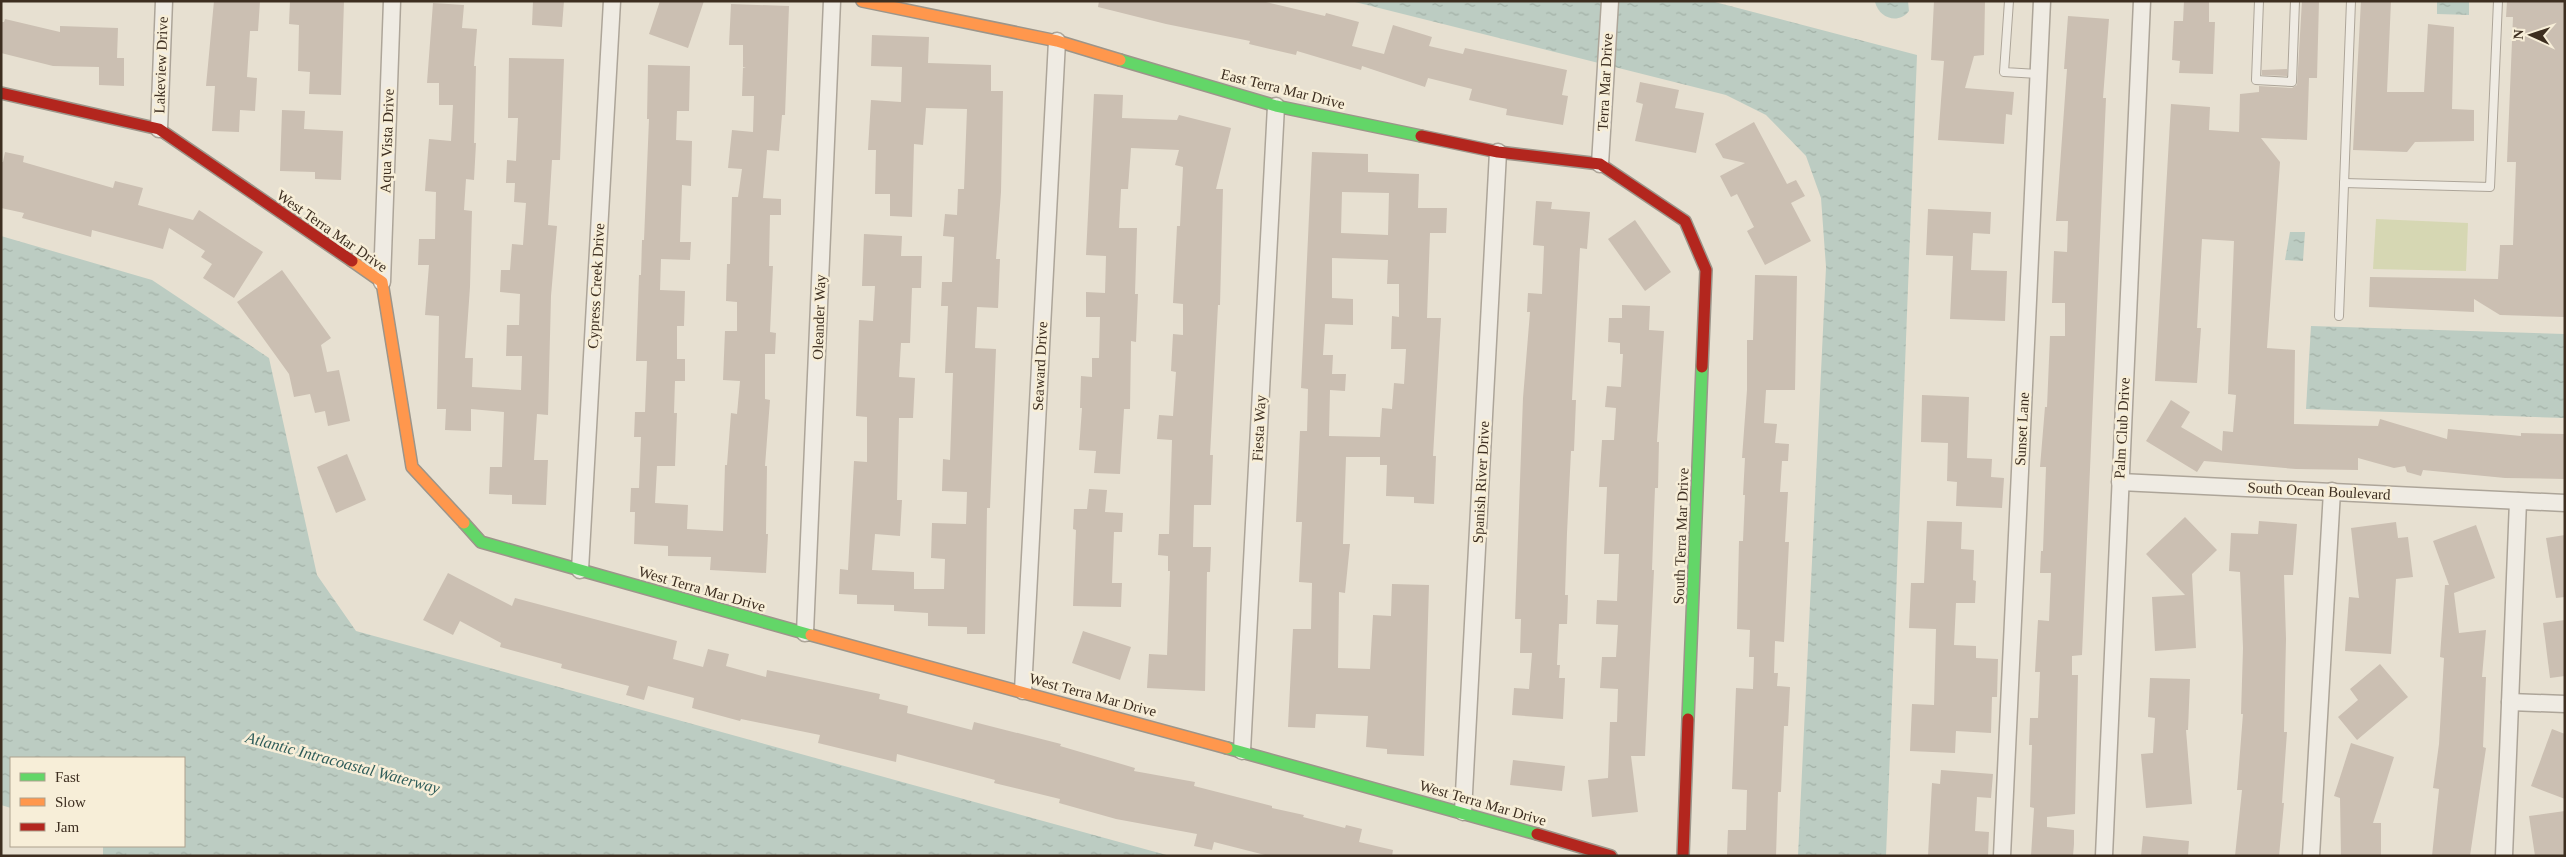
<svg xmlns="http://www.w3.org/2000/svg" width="2566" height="857" font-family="'Times New Roman',serif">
<defs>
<pattern id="water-ripples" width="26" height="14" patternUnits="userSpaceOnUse" patternTransform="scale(1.25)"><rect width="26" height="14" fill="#bcccc2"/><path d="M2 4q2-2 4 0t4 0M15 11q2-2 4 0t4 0" fill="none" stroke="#a2b0a6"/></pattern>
</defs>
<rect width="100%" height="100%" fill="#e7e0d1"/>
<polygon fill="#d6d7b3" points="2376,219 2468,223 2466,271 2373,269"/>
<g fill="url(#water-ripples)">
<polygon points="1351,1 1711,1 1917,55 1886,856 1798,856 1826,267 1821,198 1806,156 1766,115 1726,95"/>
<path d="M 1908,1 L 1909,11 C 1898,25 1879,18 1875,2 Z"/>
<polygon points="2437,1 2469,1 2469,15 2437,14"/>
<polygon points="2290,232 2305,232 2303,261 2285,260"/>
<polygon points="1,236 152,280 269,358 317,575 356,631 1170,856 103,856 103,846 184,846 184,758 11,758 11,808 1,805"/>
<polygon points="2311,326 2565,334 2565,418 2306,409"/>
</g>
<g fill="#cbbfb2" fill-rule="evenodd">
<polygon points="214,1 260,1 258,31 250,31 247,77 257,78 255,111 240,110 239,132 212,131 215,86 206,86"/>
<polygon points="290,1 344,1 341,95 309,94 310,72 298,71 299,25 289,24"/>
<polygon points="533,1 564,1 562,27 532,25"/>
<polygon points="660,1 704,1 688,48 649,34"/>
<polygon points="1099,1 1262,1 1325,16 1326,13 1359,22 1352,46 1384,54 1393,25 1432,37 1429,46 1463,54 1465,48 1567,70 1562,95 1568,96 1563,125 1506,115 1507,109 1469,100 1472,89 1428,78 1425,87 1362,66 1361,70 1297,51 1296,55 1249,44 1250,41 1166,24 1098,7"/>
<polygon points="1934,1 1985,1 1984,55 1974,56 1965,88 2014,92 2012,115 2006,114 2004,144 1938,140 1944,61 1931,60"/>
<polygon points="2184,1 2209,1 2209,22 2215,22 2213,74 2179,73 2180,61 2172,60 2174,21 2183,21"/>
<polygon points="2302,1 2319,1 2317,78 2309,78 2307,140 2261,138 2280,162 2267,348 2295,350 2294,424 2378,426 2380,419 2447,439 2448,429 2521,436 2521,433 2565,434 2565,479 2505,478 2423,470 2421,476 2407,472 2405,466 2394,468 2358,458 2358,470 2296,469 2204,461 2197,472 2146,441 2171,400 2190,412 2181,427 2222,451 2223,431 2233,432 2236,395 2228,394 2234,241 2202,239 2197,328 2201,328 2197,383 2155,381 2171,104 2210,107 2209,130 2239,132 2240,94 2259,92 2259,86 2292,88 2297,85"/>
<polygon points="2361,1 2391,1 2387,92 2424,92 2428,24 2454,27 2452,109 2474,110 2474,141 2415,142 2407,152 2353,150"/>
<polygon points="2507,1 2565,1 2565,317 2500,315 2474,299 2474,312 2369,307 2370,277 2498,279 2500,245 2513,245 2516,162 2507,162 2513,17 2506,17"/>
<polygon points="433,3 464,5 462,28 477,29 474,66 476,66 474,143 476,143 474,180 466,179 464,210 472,211 470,287 465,358 473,358 472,387 521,390 522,356 506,356 507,325 519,325 520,294 500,292 501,270 510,270 512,244 523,245 526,203 514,202 515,183 506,183 507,160 516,161 518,118 508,118 509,58 564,59 560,160 552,160 548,225 557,226 551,296 548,415 537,414 534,460 548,460 546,505 512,504 512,495 489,494 490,467 502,467 504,412 471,409 471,431 445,430 446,409 437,409 439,316 425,315 429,265 418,265 419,239 435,239 436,192 425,191 429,139 451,141 453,105 439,105 439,83 427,83"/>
<polygon points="731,4 789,6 785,115 782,115 779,151 767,150 763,198 781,199 781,215 770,215 769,266 773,266 770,332 776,333 775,354 765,354 765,399 770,400 765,466 767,466 766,534 768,534 766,573 710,570 711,557 668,556 668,546 634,544 635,512 630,512 631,488 639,488 641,437 634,437 635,412 645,412 647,361 636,361 639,275 641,275 642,240 644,240 649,119 647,119 648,65 690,66 689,111 677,111 676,140 692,141 691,186 682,185 680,242 691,242 690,260 661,259 660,290 685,291 684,326 677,326 677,359 685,359 685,381 675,381 674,413 677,413 675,466 657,466 655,503 688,505 687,529 723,531 725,465 727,465 731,413 737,414 740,381 723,380 725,331 737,331 737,302 726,301 727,264 730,264 732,197 738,197 742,169 728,168 732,130 753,132 754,96 742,96 743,68 746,68 743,67 743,45 729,45"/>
<polygon points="2068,16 2109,19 2103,98 2106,98 2082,655 2072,656 2072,675 2078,675 2075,814 2047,817 2047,827 2074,830 2074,844 2073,856 2031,856 2034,808 2030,807 2032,745 2029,745 2030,718 2038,718 2040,672 2035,672 2038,620 2049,621 2051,573 2040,573 2041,551 2043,551 2046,467 2040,467 2045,407 2047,407 2050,336 2065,336 2065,303 2052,303 2054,251 2067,252 2068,221 2056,221 2067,69 2064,69"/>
<polygon points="5,19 60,32 60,26 118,28 117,58 124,58 124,86 99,85 99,67 53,66 1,53 1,22 4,22"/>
<polygon points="872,35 929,37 928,63 991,65 991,91 1003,91 1001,192 996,259 1000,259 998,308 977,307 975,348 996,349 990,508 987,508 985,634 967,634 967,627 928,626 928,613 894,611 894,605 857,604 857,595 839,594 840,569 848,570 854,461 867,462 867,417 856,416 859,320 873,321 875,286 862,286 864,234 902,236 901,256 922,256 921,288 912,288 910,343 901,343 899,377 915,378 913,418 899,418 897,500 902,500 900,536 875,534 872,570 914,572 914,589 944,589 945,559 931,558 932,523 966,524 967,492 942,491 943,459 950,460 953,373 945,373 948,306 941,306 942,282 952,282 954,237 943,236 945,214 957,215 958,189 964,189 967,109 926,108 923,145 914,144 912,217 890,216 890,194 875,194 876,150 868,150 871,100 901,102 902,67 871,66"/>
<polygon points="2287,69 2287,76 2262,75 2262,70"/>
<polygon points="1640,82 1679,90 1675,108 1704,113 1696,153 1635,141 1643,104 1636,102"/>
<polygon points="1094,94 1123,95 1122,118 1177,120 1179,115 1231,128 1216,189 1223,189 1220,305 1218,305 1210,455 1213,455 1211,505 1194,505 1193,547 1211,547 1210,572 1207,572 1205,691 1147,688 1149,654 1167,655 1170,571 1168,571 1168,556 1158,555 1159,534 1169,534 1172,440 1157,439 1159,415 1173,416 1176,372 1171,371 1173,334 1183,335 1183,304 1173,303 1177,226 1180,226 1183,167 1175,165 1179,150 1131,148 1128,189 1121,189 1119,228 1137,228 1135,294 1138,294 1136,342 1131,341 1130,409 1124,409 1120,474 1094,473 1096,451 1079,450 1082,408 1080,408 1081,376 1092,377 1092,358 1099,358 1100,317 1086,317 1086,292 1105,293 1106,256 1086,255"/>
<polygon points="282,110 305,111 304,129 343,131 341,180 315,179 315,172 280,171"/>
<polygon points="1754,122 1787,184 1796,180 1805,196 1791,203 1811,241 1765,265 1747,231 1754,227 1737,194 1731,197 1720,176 1745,163 1723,158 1715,144"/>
<polygon points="5,152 24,156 23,162 113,188 115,181 143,188 138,205 193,220 199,210 263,252 234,298 203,278 212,264 201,257 205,251 169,228 163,249 92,230 91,237 22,218 24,213 1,208 1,162 3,162"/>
<path d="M 1312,152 L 1368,154 L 1368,172 L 1419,174 L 1418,208 L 1447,208 L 1446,233 L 1430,233 L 1427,318 L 1441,318 L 1433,456 L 1436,456 L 1434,504 L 1414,503 L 1414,497 L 1386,496 L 1387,465 L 1380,465 L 1380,457 L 1346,457 L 1343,544 L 1350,544 L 1345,593 L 1339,592 L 1338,668 L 1370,669 L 1373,615 L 1391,616 L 1392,584 L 1429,585 L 1424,756 L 1387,754 L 1387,749 L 1366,747 L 1368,716 L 1316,714 L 1315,728 L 1288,727 L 1293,629 L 1311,629 L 1312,583 L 1299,582 L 1302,522 L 1296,522 L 1300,431 L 1307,431 L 1308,389 L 1301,388 ZM 1342,192 L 1389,193 L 1388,235 L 1341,233 ZM 1332,258 L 1388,260 L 1387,284 L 1399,284 L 1399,317 L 1392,316 L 1391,349 L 1406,349 L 1404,384 L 1394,383 L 1392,409 L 1382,408 L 1380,437 L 1329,436 L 1330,390 L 1345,391 L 1346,374 L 1332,374 L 1333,355 L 1323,355 L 1325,324 L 1353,325 L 1353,299 L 1332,298 Z"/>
<polygon points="1536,201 1552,202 1551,209 1590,212 1587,249 1580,248 1572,400 1576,400 1574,451 1571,451 1567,533 1565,595 1568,595 1567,624 1559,624 1557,665 1560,665 1559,678 1565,678 1563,719 1512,715 1514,688 1529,689 1532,653 1520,653 1521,619 1515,619 1523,398 1530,312 1527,312 1528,293 1542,294 1544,246 1533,245"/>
<polygon points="1928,209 1991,212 1990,234 1973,233 1971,270 2007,271 2005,321 1950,319 1953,256 1926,255"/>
<polygon points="1635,220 1671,272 1645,291 1608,239"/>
<polygon points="282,270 331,338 321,345 327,372 339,370 350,421 328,426 325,411 315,413 310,394 294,397 289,374 237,302"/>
<polygon points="1755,275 1797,276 1795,390 1766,390 1764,423 1777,424 1775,443 1789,444 1788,461 1782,461 1780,492 1788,492 1785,542 1789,542 1784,642 1775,641 1774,673 1778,673 1777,686 1790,687 1788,726 1784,726 1781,792 1778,792 1776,856 1727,855 1728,830 1746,830 1747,790 1732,789 1736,688 1753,689 1754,657 1749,657 1750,630 1737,629 1739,541 1743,541 1745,495 1743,495 1745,458 1742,458 1747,390 1747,340 1753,340"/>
<polygon points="1622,305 1650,306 1649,330 1664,331 1657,442 1659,442 1658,488 1655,488 1652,570 1654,570 1645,756 1631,756 1638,812 1592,817 1588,780 1608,778 1610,722 1617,722 1618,689 1600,688 1602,657 1616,657 1618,625 1596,624 1597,600 1617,601 1619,554 1604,554 1607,487 1599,487 1602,440 1614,440 1616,408 1605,407 1607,386 1621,387 1623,354 1620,354 1620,343 1608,342 1609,318 1622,318"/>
<polygon points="1922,395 1969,397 1967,458 1992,459 1991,477 2004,478 2002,508 1956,506 1957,482 1947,481 1948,443 1921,442"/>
<polygon points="347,454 366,500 336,513 317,467"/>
<polygon points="1089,489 1107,490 1105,512 1123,513 1122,532 1114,532 1112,583 1122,583 1121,607 1073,606 1076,530 1073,529 1074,509 1087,509"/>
<polygon points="2185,517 2217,550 2192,574 2196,648 2155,651 2152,597 2185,595 2146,554"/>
<polygon points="1927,521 1962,522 1961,549 1974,550 1973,580 1976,581 1975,603 1956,603 1954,645 1976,646 1976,658 1998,659 1997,697 1992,697 1991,733 1956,731 1955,753 1910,751 1912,704 1934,705 1936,629 1909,628 1911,583 1924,583"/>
<polygon points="2259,521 2297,524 2293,575 2284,575 2286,639 2284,732 2287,732 2282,803 2284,803 2279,856 2235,856 2242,790 2237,790 2243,714 2241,714 2243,648 2240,572 2229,571 2231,533 2258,534"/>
<polygon points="2396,522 2398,538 2408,537 2413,577 2396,579 2391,654 2345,651 2349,597 2359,598 2351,528"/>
<polygon points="2476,525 2495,578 2454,593 2459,633 2486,630 2482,677 2486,677 2483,747 2486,748 2470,856 2432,856 2439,789 2433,788 2439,744 2444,658 2440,657 2445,585 2449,585 2433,541"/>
<polygon points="2565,535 2565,597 2556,598 2546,538"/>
<polygon points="448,573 512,606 515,598 677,641 673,659 703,667 708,649 729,654 726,666 766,677 767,670 880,694 879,699 908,706 907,713 972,730 974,722 1061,744 1060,746 1135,768 1134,771 1195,782 1194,786 1272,806 1272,808 1304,815 1303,817 1345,828 1346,825 1362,829 1359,842 1393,850 1392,856 1269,856 1214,842 1212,850 1194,846 1197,834 1116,819 1059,803 1060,799 994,783 995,780 897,754 896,762 818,743 820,735 741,719 740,721 692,708 694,698 648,686 644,700 626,695 629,686 561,668 562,664 500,647 501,643 460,621 453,635 423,620"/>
<polygon points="2565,620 2565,676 2550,678 2543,623"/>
<polygon points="1083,631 1131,647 1120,680 1072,663"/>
<polygon points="2380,664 2408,697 2357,740 2338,717 2358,700 2350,689"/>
<polygon points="2150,678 2190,679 2188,730 2186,730 2192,804 2146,808 2141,754 2153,753 2155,718 2148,717"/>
<polygon points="2552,729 2565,734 2565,799 2531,786"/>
<polygon points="2351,743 2394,757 2373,823 2381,823 2381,856 2341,856 2340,798 2334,796"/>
<polygon points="1513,760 1565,766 1562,791 1510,785"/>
<polygon points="1941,770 1993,774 1991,798 1977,797 1975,831 1989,832 1988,856 1928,856 1932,783 1940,784"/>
<polygon points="2565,811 2565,856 2535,856 2529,816"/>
<polygon points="2143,836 2189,841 2188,856 2141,856"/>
</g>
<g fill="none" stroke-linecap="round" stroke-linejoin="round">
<defs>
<g id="lane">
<polyline points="2009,1 2004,72 2038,74"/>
<polyline points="2259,1 2256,80 2292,82 2295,1"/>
<polyline points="2344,183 2490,187 2498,1"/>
<polyline points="2339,316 2351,1"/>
</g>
<g id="street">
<polyline points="159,129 164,1"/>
<polyline points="1600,164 1610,1"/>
<polyline points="382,282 392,1"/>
<polyline points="2120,482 2565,503"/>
<polyline points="580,570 612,1"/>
<polyline points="805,633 832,1"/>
<polyline points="1023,691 1057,41"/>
<polyline points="2510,702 2565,704"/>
<polyline points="1242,751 1276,106"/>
<polyline points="1463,812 1498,152"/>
<polyline points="2002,856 2042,1"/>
<polyline points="2104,856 2142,1"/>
<polyline points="2311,856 2332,491"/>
<polyline points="2504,856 2518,501"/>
</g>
<g id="fast">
<polyline points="1120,60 1276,106 1421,136"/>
<polyline points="464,523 481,542 811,635"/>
<polyline points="1688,719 1702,367"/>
<polyline points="1227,748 1537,834"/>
</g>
<g id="slow">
<polyline points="862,1 1057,41 1120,60"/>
<polyline points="352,261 382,282 412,467 464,523"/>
<polyline points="811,635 1227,748"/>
</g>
<g id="jam">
<polyline points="1,93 159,129 352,261"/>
<polyline points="1421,136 1498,152 1600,164 1685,221 1706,270 1702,367"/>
<polyline points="1537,834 1611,856"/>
<polyline points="1683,856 1688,719"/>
</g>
</defs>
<use href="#lane" stroke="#ada599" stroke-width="10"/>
<use href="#street" stroke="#ada599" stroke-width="19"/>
<use href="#fast" stroke="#9c958a" stroke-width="14"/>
<use href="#slow" stroke="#9c958a" stroke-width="14"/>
<use href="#jam" stroke="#9c958a" stroke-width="14"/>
<use href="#lane" stroke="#efebe3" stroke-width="8"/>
<use href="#street" stroke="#efebe3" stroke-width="16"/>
<use href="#fast" stroke="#63d668" stroke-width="11"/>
<use href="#slow" stroke="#ff974d" stroke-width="11"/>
<use href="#jam" stroke="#b3261e" stroke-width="11"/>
</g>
<g text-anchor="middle" stroke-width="5" stroke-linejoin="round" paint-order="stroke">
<g font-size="15" fill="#3d2e20" stroke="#f7eed8">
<text transform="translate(161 65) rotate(-88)" y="5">Lakeview Drive</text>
<text transform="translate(1605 82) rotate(-87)" y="5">Terra Mar Drive</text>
<text transform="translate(1283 89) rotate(14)" y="5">East Terra Mar Drive</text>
<text transform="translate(387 141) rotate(-88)" y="5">Aqua Vista Drive</text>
<text transform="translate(332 231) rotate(35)" y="5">West Terra Mar Drive</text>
<text transform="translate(596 286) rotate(-87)" y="5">Cypress Creek Drive</text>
<text transform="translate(819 317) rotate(-88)" y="5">Oleander Way</text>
<text transform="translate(1040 366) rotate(-87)" y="5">Seaward Drive</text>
<text transform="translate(1259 428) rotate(-87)" y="5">Fiesta Way</text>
<text transform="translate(2122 428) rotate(-87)" y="5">Palm Club Drive</text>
<text transform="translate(2022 429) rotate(-87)" y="5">Sunset Lane</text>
<text transform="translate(1481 482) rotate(-87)" y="5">Spanish River Drive</text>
<text transform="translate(2319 491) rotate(3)" y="5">South Ocean Boulevard</text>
<text transform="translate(1681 536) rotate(-88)" y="5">South Terra Mar Drive</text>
<text transform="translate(702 589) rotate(16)" y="5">West Terra Mar Drive</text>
<text transform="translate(1093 695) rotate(15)" y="5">West Terra Mar Drive</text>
<text transform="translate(1483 803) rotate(16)" y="5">West Terra Mar Drive</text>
</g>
<g font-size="16" font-style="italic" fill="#2f5d5a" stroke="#f7eed8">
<text transform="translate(343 762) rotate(15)" y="6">Atlantic Intracoastal Waterway</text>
</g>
</g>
<rect width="2566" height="857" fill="none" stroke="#3d2e20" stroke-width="5"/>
<rect x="10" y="757" width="175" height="90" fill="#f7eed8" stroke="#ada18e"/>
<rect x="20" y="773" width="25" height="8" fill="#63d668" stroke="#ada18e"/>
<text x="55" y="782" font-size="15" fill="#3d2e20">Fast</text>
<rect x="20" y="798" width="25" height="8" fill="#ff974d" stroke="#ada18e"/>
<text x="55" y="807" font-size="15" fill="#3d2e20">Slow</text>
<rect x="20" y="823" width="25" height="8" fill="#b3261e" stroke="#ada18e"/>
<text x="55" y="832" font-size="15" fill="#3d2e20">Jam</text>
<g transform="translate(2531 35) rotate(273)" stroke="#f7eed8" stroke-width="4" paint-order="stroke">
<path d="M0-4L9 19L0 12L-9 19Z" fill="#3d2e20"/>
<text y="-8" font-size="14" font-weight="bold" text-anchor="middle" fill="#3d2e20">N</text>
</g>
</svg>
